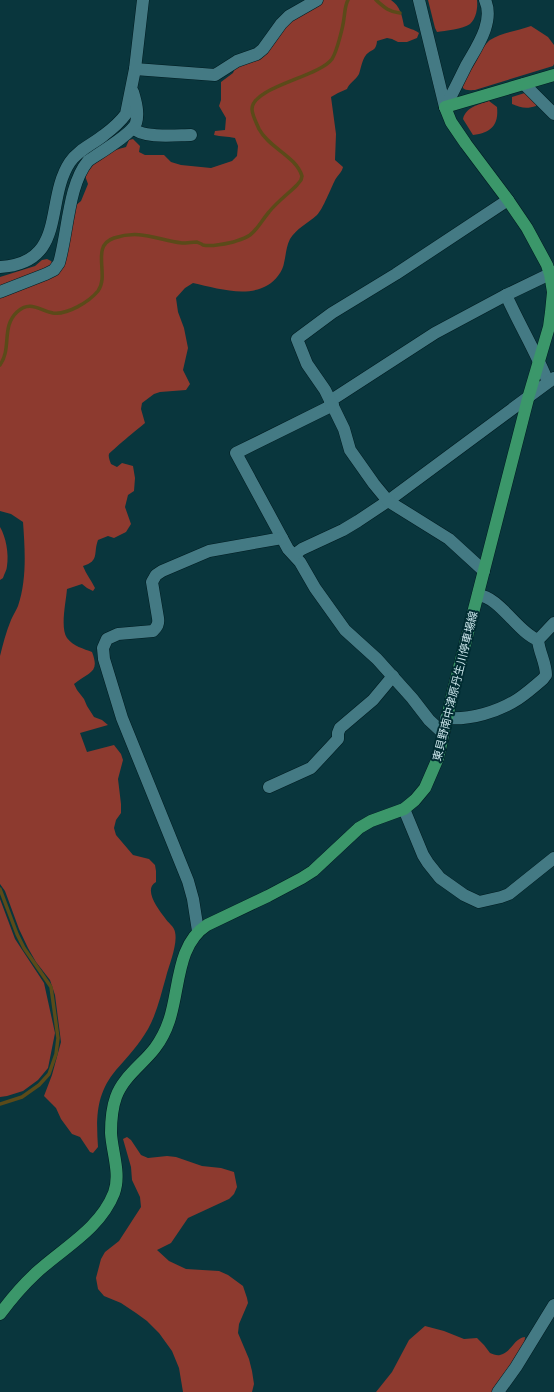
<svg xmlns="http://www.w3.org/2000/svg" width="554" height="1392" font-family="'IBM Plex Sans','Noto Sans JP',sans-serif">
<rect width="100%" height="100%" fill="#09363d"/>
<g fill="#8d3a2f">
<path d="M 321,0 L 391,0 C 400,6 402,15 404,26 C 409,29 414,29 419,33 L 417,38 L 407,42 L 398,42 L 392,39 L 387,38 L 377,41 C 376,52 371,49 366,55 C 362,60 361,68 359,74 C 356,80 349,83 347,89 L 338,93 L 331,97 L 336,134 L 335,160 L 343,167 C 342,172 338,175 335,180 C 331,188 323,209 317,215 C 308,223 296,229 290,239 C 286,247 286,255 284,263 C 283,271 275,281 268,285 C 247,298 216,288 193,283 L 185,288 L 176,298 L 178,312 L 184,328 L 188,348 L 183,370 L 190,384 L 186,390 L 160,392 L 154,394 L 142,403 L 141,409 L 145,423 C 140,427 110,452 109,454 C 108,457 110,461 111,464 L 117,467 L 122,463 L 133,466 L 135,478 L 134,491 L 128,495 L 125,507 L 131,524 L 126,532 L 114,538 L 108,536 L 98,540 C 93,553 100,561 83,566 C 86,574 91,580 95,588 L 93,591 L 87,588 L 82,584 L 67,589 C 66,602 60,628 67,638 C 73,646 84,649 92,652 C 100,673 90,671 74,684 L 77,690 L 84,699 L 87,706 L 94,717 L 102,720 L 108,725 L 80,733 L 87,752 L 114,745 L 121,754 L 123,760 L 118,779 L 121,804 L 121,813 L 116,820 L 114,828 L 116,835 L 133,855 L 149,859 L 155,865 L 156,871 L 156,882 C 143,889 158,909 165,918 C 168,923 174,926 175,932 C 178,944 169,965 166,977 C 161,994 157,1013 148,1029 C 138,1046 129,1055 116,1070 C 96,1094 96,1117 98,1147 L 93,1153 L 90,1152 L 80,1137 L 72,1134 L 61,1119 L 56,1108 L 44,1096 L 52,1075 L 61,1042 L 55,995 L 50,980 L 36,962 L 28,948 L 19,929 L 5,891 L 0,884 L 0,656 C 3,644 6,632 11,620 C 13,615 16,611 18,606 C 27,579 25,550 23,522 L 11,514 L 0,511 L 0,296 L 48,277 L 75,206 L 81,201 L 88,184 L 84,173 C 91,160 112,150 126,147 L 129,140 L 133,139 L 140,146 L 139,152 L 145,155 L 164,155 L 171,162 L 181,165 L 211,168 L 232,161 L 237,156 L 238,146 L 235,138 C 227,136 221,137 214,135 L 215,131 L 225,130 L 226,118 L 219,106 L 221,100 L 221,82 L 233,73 L 237,64 L 283,26 Z"/>
<path d="M 428,0 L 477,0 C 478,8 476,19 470,24 C 463,29 445,31 437,32 L 435,28 Z"/>
<path d="M 531,26 L 548,37 L 554,45 L 554,64 L 553,66 L 475,90 C 472,90 465,91 463,88 C 459,82 484,44 490,40 C 502,32 518,31 531,26 Z"/>
<path d="M 528,92 L 537,101 L 536,106 C 527,109 521,108 512,104 L 512,97 Z"/>
<path d="M 489,101 L 497,107 C 499,125 491,133 473,135 L 463,119 C 466,107 478,105 489,101 Z"/>
<polygon points="47,259 51,261 53,264 52,267 0,288 0,277 35,266 42,260"/>
<path d="M 0,527 C 6,537 9,554 7,566 C 7,570 4,574 3,578 L 0,580 Z"/>
<polygon points="0,899 15,939 44,983 55,1033 48,1068 38,1080 23,1091 7,1096 0,1097"/>
<polygon points="127,1137 131,1140 141,1155 148,1158 167,1156 176,1157 202,1166 221,1168 234,1172 237,1187 234,1194 229,1199 188,1218 171,1243 157,1250 169,1261 186,1269 219,1271 228,1275 243,1286 247,1298 248,1303 239,1324 238,1333 249,1359 252,1371 254,1384 252,1392 183,1392 179,1368 172,1351 159,1333 147,1321 136,1313 121,1303 104,1296 98,1289 96,1278 101,1259 105,1252 119,1241 141,1207 140,1197 132,1180 131,1167 123,1139"/>
<path d="M 425,1326 L 444,1331 L 464,1339 L 477,1338 L 484,1345 L 490,1353 C 493,1354 497,1356 500,1355 C 511,1353 514,1338 525,1337 L 524,1347 L 494,1392 L 376,1392 L 392,1372 L 409,1340 Z"/>
</g>
<g fill="none" stroke-linecap="round" stroke-linejoin="round">
<g stroke="#5b4a19" stroke-width="3.5">
<path d="M 376,0 C 384,7 389,12 400,13"/>
<path d="M 0,365 C 12,348 1,327 17,312 C 30,300 39,310 53,313 C 67,315 89,302 98,291 C 110,275 90,246 114,238 C 141,229 157,240 182,243 C 187,243 193,242 197,242 C 199,243 202,244 203,245 C 212,247 224,244 233,242 C 239,240 244,239 250,235 C 258,229 262,220 269,212 C 277,202 288,194 297,185 L 301,180 L 302,176 C 296,156 269,148 259,129 C 257,124 252,115 252,109 C 252,87 319,77 332,59 C 337,51 343,27 344,18 C 345,12 345,5 348,0"/>
<polyline points="0,889 17,934 24,948 51,987 58,1038 56,1054 49,1074 39,1085 22,1097 0,1104"/>
</g>
<defs>
<g id="minor">
<polyline points="419,0 445,107"/>
<polyline points="135,69 215,75 237,61 257,54 263,49 281,24 289,16 317,0"/>
<polyline points="524,84 554,114"/>
<path d="M 445,107 C 453,93 459,80 466,66 C 476,48 495,22 485,0"/>
<path d="M 133,128 C 143,139 177,135 191,135"/>
<path d="M 0,267 C 68,263 44,201 70,162 C 78,150 93,144 104,135 C 112,129 120,122 126,114 L 135,69 L 143,0"/>
<path d="M 0,292 L 46,274 L 54,270 L 59,263 C 68,233 68,185 88,161 C 98,154 133,133 136,123 C 139,113 136,102 133,92"/>
<path d="M 506,295 C 519,324 536,352 548,382"/>
<polyline points="330,401 435,333 506,295 554,272"/>
<polyline points="333,405 236,453 288,549 300,562 315,588 345,630 377,659 412,698 429,720 443,733"/>
<polyline points="294,555 302,549 343,530 358,521 388,501 554,378"/>
<polyline points="484,571 449,539 388,501 374,484 350,450 344,429 325,390 307,364 297,339 332,313 396,274 508,200"/>
<path d="M 478,595 C 500,597 517,632 538,640"/>
<path d="M 446,718 C 470,720 498,712 518,699 C 527,693 535,686 543,679 L 546,675 C 546,663 539,652 538,640 L 554,623"/>
<polyline points="269,787 311,768 338,739 338,733 340,728 373,700 393,676"/>
<polyline points="404,809 423,855 428,863 440,878 464,895 479,902 501,897 509,894 554,858"/>
<path d="M 198,931 L 193,899 L 188,881 L 122,718 L 104,659 L 103,648 L 107,639 L 118,634 L 153,631 C 157,627 159,624 158,618 L 152,582 L 156,575 L 162,571 L 209,551 L 282,538"/>
<polyline points="498,1392 516,1367 554,1305"/>
</g>
<path id="major" d="M 0,1314 C 11,1299 23,1285 36,1273 C 63,1248 100,1229 114,1193 C 121,1174 112,1152 111,1133 C 111,1121 112,1108 116,1097 C 123,1077 143,1064 155,1048 C 161,1040 166,1030 169,1021 C 180,989 176,945 207,925 L 268,896 L 302,878 L 313,871 L 359,828 L 371,821 L 404,809 L 415,800 L 425,788 L 438,758 L 453,691 L 529,395 L 549,327 L 551,312 L 553,292 L 550,274 L 547,265 L 527,228 L 508,200 L 466,144 L 451,122 L 445,107 L 554,75"/>
</defs>
<use href="#minor" stroke="#001c21" stroke-width="13"/>
<use href="#major" stroke="#001c21" stroke-width="13"/>
<use href="#minor" stroke="#447a84" stroke-width="12"/>
<use href="#major" stroke="#3b976a" stroke-width="12"/>
</g>
<g text-anchor="middle" stroke-width="4" stroke-linejoin="round" paint-order="stroke">
<g font-size="11" fill="#cde8ed" stroke="#002c32">
<text transform="translate(455 686) rotate(-76)" y="4">東貝野南中津原丹生川停車場線</text>
</g>
</g>
</svg>
